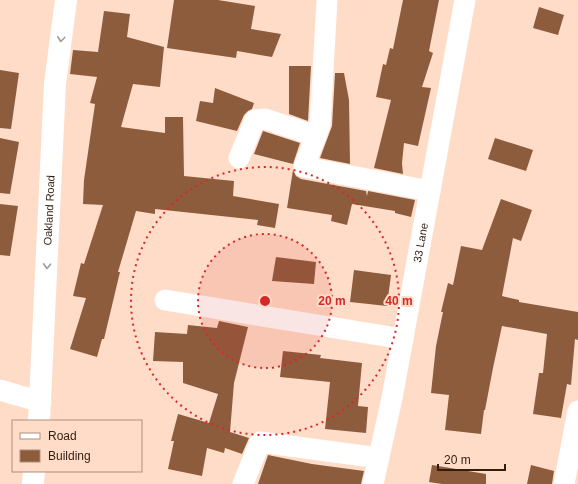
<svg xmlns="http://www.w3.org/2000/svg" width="578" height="484" font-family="Arial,sans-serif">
<rect width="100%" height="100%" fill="#ffdcc8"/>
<g fill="#8d5c3d">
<polygon points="174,0 218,0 255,6 251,29 281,34 272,57 237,51 236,58 167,48"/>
<polygon points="403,0 439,0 429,51 433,53 422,87 431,88 418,146 404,143 402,163 403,174 374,168 391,100 376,97 383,64 386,65 390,48 393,49"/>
<polygon points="539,7 564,15 558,35 533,28"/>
<polygon points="104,11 130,14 127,37 164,47 160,87 133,84 121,127 165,133 165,117 183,117 184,176 234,181 233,196 279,204 275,228 257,225 258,220 155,209 155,214 136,211 118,272 120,272 104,339 102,339 97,357 70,349 86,298 73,296 81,263 84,264 103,205 83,204 84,180 95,104 90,103 97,77 70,74 73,50 98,52"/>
<polygon points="289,66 311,66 308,121 289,114"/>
<polygon points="0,70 19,73 11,129 0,128"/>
<polygon points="335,73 344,73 349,100 350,164 320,158 332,126"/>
<polygon points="215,88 254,103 252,109 248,111 244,115 237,131 196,121 200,101 213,103"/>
<polygon points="263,131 300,143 293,164 254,154"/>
<polygon points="0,138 19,142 10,194 0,193"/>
<polygon points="495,138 533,150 526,171 488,159"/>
<polygon points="293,170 296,176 301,179 366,191 367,196 368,191 415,200 411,217 395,213 395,211 352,204 347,225 331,221 332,215 287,208"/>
<polygon points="501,199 532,210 521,241 513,238 502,296 519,300 519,302 578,312 578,340 575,339 571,385 567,384 561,418 533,414 539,373 543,373 547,334 502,326 493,368 485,410 484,410 481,434 445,430 449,395 431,393 436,346 443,312 441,312 448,283 453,285 461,246 482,250"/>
<polygon points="0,204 18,206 10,256 0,255"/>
<polygon points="276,257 316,262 314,284 272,281"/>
<polygon points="354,270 391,275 387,306 350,302"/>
<polygon points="219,321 248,327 234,383 230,432 249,438 242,454 225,448 224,453 207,448 202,476 168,469 174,441 171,441 178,414 209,423 218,394 183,383 183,362 153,361 155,332 187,334 188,325 217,328"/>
<polygon points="283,351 321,355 320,358 362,363 358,406 368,407 366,433 325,429 330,382 280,377"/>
<polygon points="268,455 312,464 364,471 361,484 258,484"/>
<polygon points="432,465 486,474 486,484 442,484 429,482"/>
<polygon points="531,465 554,471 552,484 527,484"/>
</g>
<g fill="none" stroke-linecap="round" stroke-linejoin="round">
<g stroke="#fff" stroke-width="21">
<polyline points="327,0 320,125 304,167 430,191"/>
<polyline points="239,158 255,120 265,119 316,136"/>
<polyline points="165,300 403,339"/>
<polyline points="0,390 41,402"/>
<polyline points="243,484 260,442 379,458"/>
<path id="s1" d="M 373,484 L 392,398 L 465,0"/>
<polyline points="564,484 578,411"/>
</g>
<g stroke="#fff" stroke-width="22">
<path id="s2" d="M 39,421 L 55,84 L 66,0"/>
<polyline points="33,484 34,471"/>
</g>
</g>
<defs><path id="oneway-chevron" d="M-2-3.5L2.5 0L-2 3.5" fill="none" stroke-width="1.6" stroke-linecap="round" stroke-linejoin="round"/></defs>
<g stroke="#a39993">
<use href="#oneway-chevron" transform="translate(61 39) rotate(97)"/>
<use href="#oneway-chevron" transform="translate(47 266) rotate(93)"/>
</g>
<circle cx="265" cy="301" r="67" fill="#d62828" fill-opacity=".12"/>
<g fill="none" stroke="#d62828" stroke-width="2" stroke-dasharray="2 4">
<circle cx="265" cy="301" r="67"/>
<circle cx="265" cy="301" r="134"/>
</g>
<g text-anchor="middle" stroke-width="4" stroke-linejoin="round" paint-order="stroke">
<g font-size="11" fill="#321d10" stroke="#ffdcc8">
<text dy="4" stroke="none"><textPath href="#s2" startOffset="211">Oakland Road</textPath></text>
<text dy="4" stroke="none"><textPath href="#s1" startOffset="246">33 Lane</textPath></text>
</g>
</g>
<circle cx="265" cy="301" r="6" fill="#d62828" stroke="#ffdcc8" stroke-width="2"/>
<g font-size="12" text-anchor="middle" font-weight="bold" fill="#d62828" stroke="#ffdcc8" stroke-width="4" stroke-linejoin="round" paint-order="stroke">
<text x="332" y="305">20 m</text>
<text x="399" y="305">40 m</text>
</g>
<rect x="12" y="420" width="130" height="52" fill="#ffdcc8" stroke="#ad907e"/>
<rect x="20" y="433" width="20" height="6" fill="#ffffff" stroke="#ad907e"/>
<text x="48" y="440" font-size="12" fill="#321d10">Road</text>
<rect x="20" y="450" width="20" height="12" fill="#8d5c3d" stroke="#ad907e"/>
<text x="48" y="460" font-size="12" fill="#321d10">Building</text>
<path d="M438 464v6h67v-6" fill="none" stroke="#321d10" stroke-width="2"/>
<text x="444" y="464" font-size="12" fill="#321d10" stroke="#ffdcc8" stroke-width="3" paint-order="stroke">20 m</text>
</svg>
